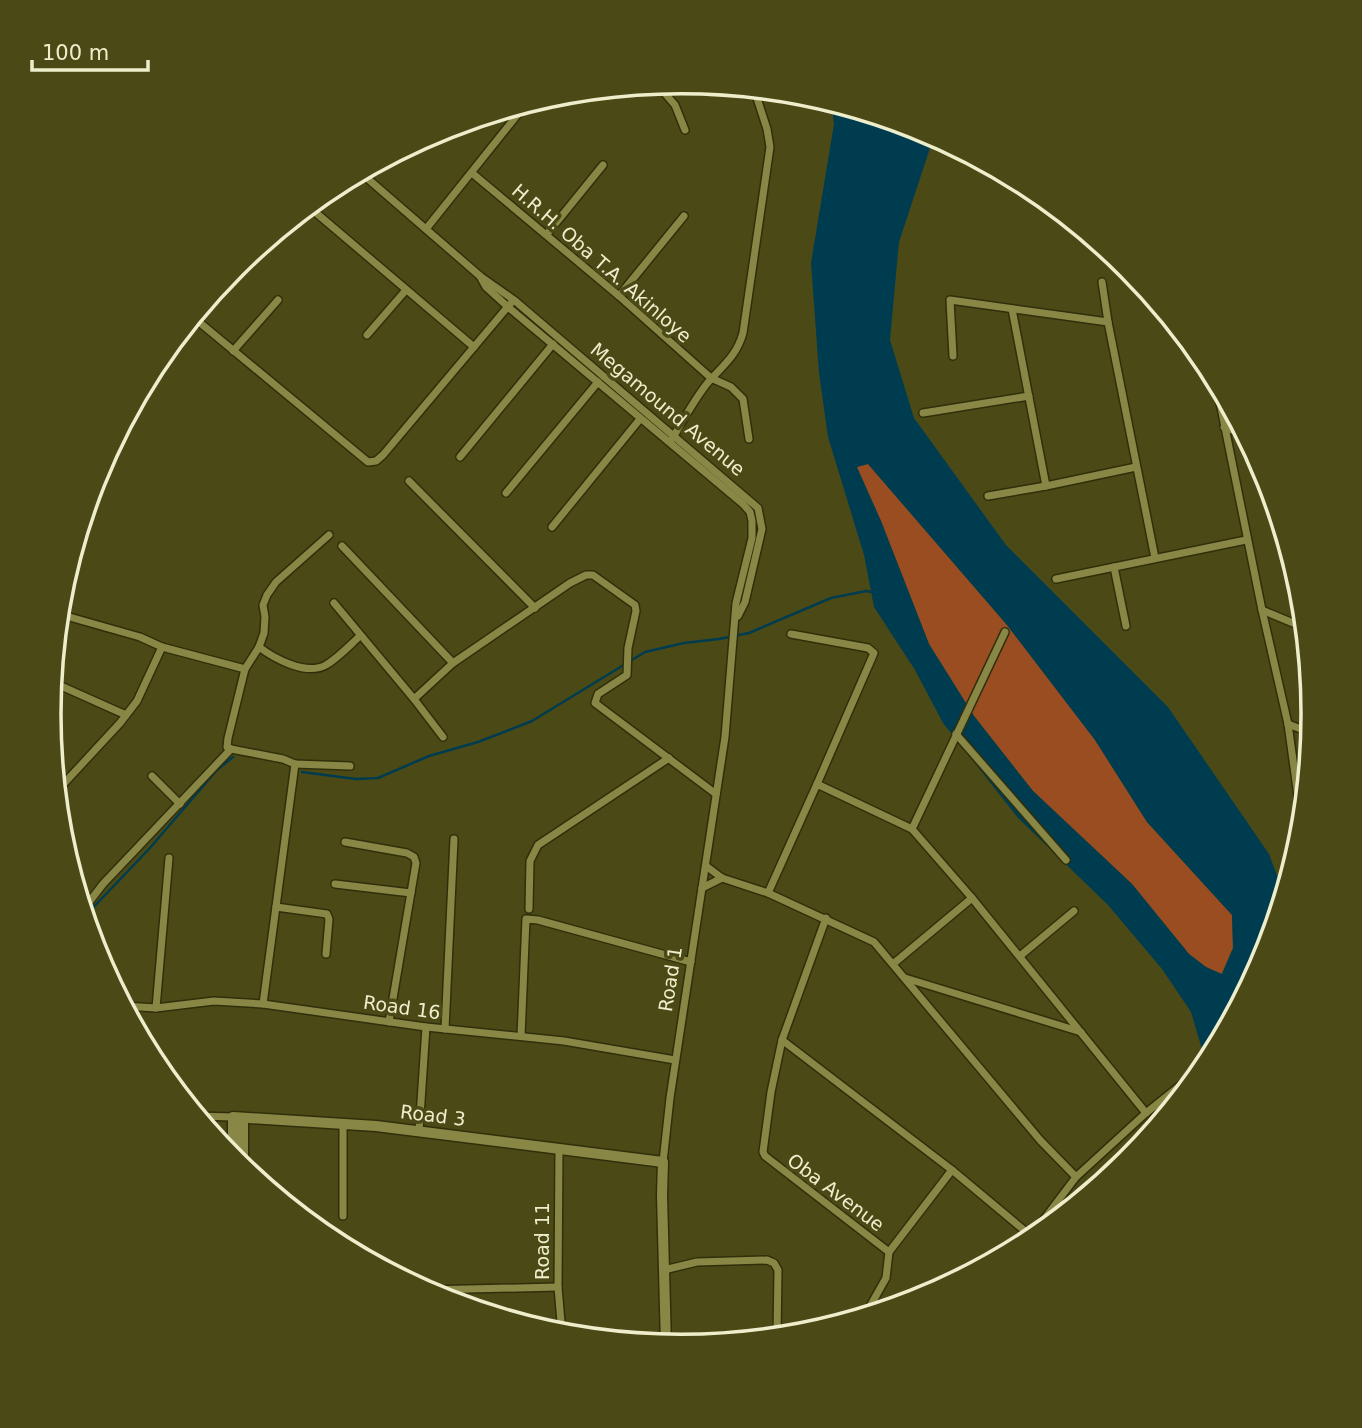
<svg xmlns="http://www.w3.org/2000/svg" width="1362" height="1428" font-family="'DejaVu Sans',sans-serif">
<rect width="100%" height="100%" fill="#4b4a16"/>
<polygon fill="#9a4d21" points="868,464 1007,625 1095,740 1147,822 1232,915 1233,948 1221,975 1206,967 1189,954 1132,884 1033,791 974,716 929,644 881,521 856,467"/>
<path fill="#003c50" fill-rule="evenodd" d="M 831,102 L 923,130 L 934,136 L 899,242 L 890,340 L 914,418 L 1006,545 L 1168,707 L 1269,854 L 1284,894 L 1265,956 L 1206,1065 L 1199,1074 L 1204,1056 L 1191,1012 L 1162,969 L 1108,905 L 1018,818 L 943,723 L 915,670 L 874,607 L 864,555 L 828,437 L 819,373 L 811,263 L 834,124 ZM 868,464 L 1007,625 L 1095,740 L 1147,822 L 1232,915 L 1233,948 L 1222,974 L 1206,967 L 1189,954 L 1132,884 L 1033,791 L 974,716 L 929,644 L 881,521 L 857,467 Z"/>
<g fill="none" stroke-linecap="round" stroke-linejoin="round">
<g stroke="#003c50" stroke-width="2.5">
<polyline points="302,772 356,779 378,778 429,756 478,742 532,721 645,652 684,643 719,639 749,633 831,598 866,591 871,592"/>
<polyline points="85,916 149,849 217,770 233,757"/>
</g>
<defs>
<g id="street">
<polyline points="657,84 675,105 685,130"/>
<polyline points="360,172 480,276 514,300 758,508 762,529 745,602 738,616"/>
<polyline points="472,173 619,296 711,378 731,387 743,399 749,439"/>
<polyline points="308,206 474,347"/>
<polyline points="426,229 526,104"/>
<polyline points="547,234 603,165"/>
<polyline points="480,276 486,287 508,307 743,504 750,512 752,521 752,538 736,603 725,737 670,1098 663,1162"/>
<polyline points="1102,282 1108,322"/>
<polyline points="619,296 684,216"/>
<polyline points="1012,309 1046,486 1136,467"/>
<polyline points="193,317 368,462 376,461 383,455 511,303"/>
<polyline points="367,335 406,290"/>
<polyline points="233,351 278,300"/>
<polyline points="953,356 950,300 1108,322 1155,558"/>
<polyline points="1215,378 1262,610 1305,628"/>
<polyline points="923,413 1029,396"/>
<polyline points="1224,427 1245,435"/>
<path d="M 672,439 C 683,421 698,392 712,378 C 726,363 737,354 743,333 L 770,147 L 767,129 L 754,89"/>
<polyline points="460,457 553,344"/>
<polyline points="409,481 535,608"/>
<polyline points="506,493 598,382"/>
<polyline points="988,496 1046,486"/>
<polyline points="552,527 640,419"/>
<polyline points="342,546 453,663"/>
<polyline points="1114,567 1126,626"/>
<polyline points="1056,579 1246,540"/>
<polyline points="334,603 414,699 453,663 570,583 586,575 593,575 635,605 636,611 628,648 627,675 598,694 595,703 716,794"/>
<polyline points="1262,610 1288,724 1302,825"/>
<polyline points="59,614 140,637 162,647"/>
<polyline points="791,634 868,648 874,653 817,784"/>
<path d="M 259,647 C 275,659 306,676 326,665 C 338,658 350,645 360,636"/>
<polyline points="52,682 126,715"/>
<polyline points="414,699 443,737"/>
<polyline points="1288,724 1311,733"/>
<polyline points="956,734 1066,860"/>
<polyline points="295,764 350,766"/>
<polyline points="152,776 180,804"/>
<polyline points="57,791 120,723 137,701 162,647 245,669"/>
<polyline points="912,829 1005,632"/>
<polyline points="345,842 407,853 414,857 416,863 389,1022"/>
<polyline points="706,866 722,878 768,893 874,942 1040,1140 1076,1177 1146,1113 1192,1076"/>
<polyline points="335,884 411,893"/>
<polyline points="702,888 722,878"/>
<polyline points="768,893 817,784 912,829 972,898 1146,1113"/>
<polyline points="276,907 327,914 329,919 326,954"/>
<polyline points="529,909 530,861 538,845 669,758"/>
<polyline points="83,910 103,884 231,749"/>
<polyline points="826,918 782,1040 952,1170 889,1252 886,1278 868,1310 868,1315"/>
<polyline points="1020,956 1074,911"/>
<polyline points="893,964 972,898"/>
<polyline points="905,978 1081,1032"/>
<polyline points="263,1004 295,764 283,759 231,749 227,747 228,738 245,669 259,647 264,633 265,617 263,605 267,595 276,582 329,535"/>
<polyline points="124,1006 156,1008 214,1001 263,1004 426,1027 564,1041 675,1060"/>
<polyline points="156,1008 169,858"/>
<polyline points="445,1029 454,839"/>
<polyline points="521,1036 526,919 538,920 691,962"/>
<polyline points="782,1040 771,1092 763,1152 765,1156 889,1252"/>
<polyline points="197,1116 233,1117"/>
<polyline points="419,1131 426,1027"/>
<polyline points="559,1148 558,1287 562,1334"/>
<polyline points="952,1170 1031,1236"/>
<polyline points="343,1216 343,1124"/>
<polyline points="1026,1243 1076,1177"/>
<polyline points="664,1270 697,1262 767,1260 774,1263 778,1270 777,1337"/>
<polyline points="425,1290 558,1287"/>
</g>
<g id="secondary">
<polyline points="233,1159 233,1117 376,1126 663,1162 662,1195 666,1345"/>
<polyline points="243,1168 243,1118"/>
</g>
</defs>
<use href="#street" stroke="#302f0b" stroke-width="10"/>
<use href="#secondary" stroke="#302f0b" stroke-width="13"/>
<use href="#street" stroke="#898745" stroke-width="7"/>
<use href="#secondary" stroke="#898745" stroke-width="10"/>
</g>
<g text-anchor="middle" stroke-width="7" stroke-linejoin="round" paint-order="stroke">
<g font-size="19" fill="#eeeecd" stroke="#4b4a16">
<text transform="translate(602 263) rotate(41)" y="7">H.R.H. Oba T.A. Akinloye</text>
<text transform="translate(668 409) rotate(40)" y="7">Megamound Avenue</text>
<text transform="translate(670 979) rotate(-81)" y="7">Road 1</text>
<text transform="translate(402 1007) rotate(8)" y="7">Road 16</text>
<text transform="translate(433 1115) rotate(7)" y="7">Road 3</text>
<text transform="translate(836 1192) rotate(37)" y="7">Oba Avenue</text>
<text transform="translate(542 1241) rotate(-90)" y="7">Road 11</text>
</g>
</g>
<path d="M0 0H1362V1428H0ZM61 714a620 620 0 1 1 1240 0a620 620 0 1 1-1240 0Z" fill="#4b4a16" fill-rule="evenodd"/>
<path fill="none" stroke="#eeeecd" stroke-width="3.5" d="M61 714a620 620 0 1 1 1240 0a620 620 0 1 1-1240 0Z"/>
<path d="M32 60v10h116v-10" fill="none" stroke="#eeeecd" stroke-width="3.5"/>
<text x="42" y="60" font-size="21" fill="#eeeecd" stroke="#4b4a16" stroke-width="5" paint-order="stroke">100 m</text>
</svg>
